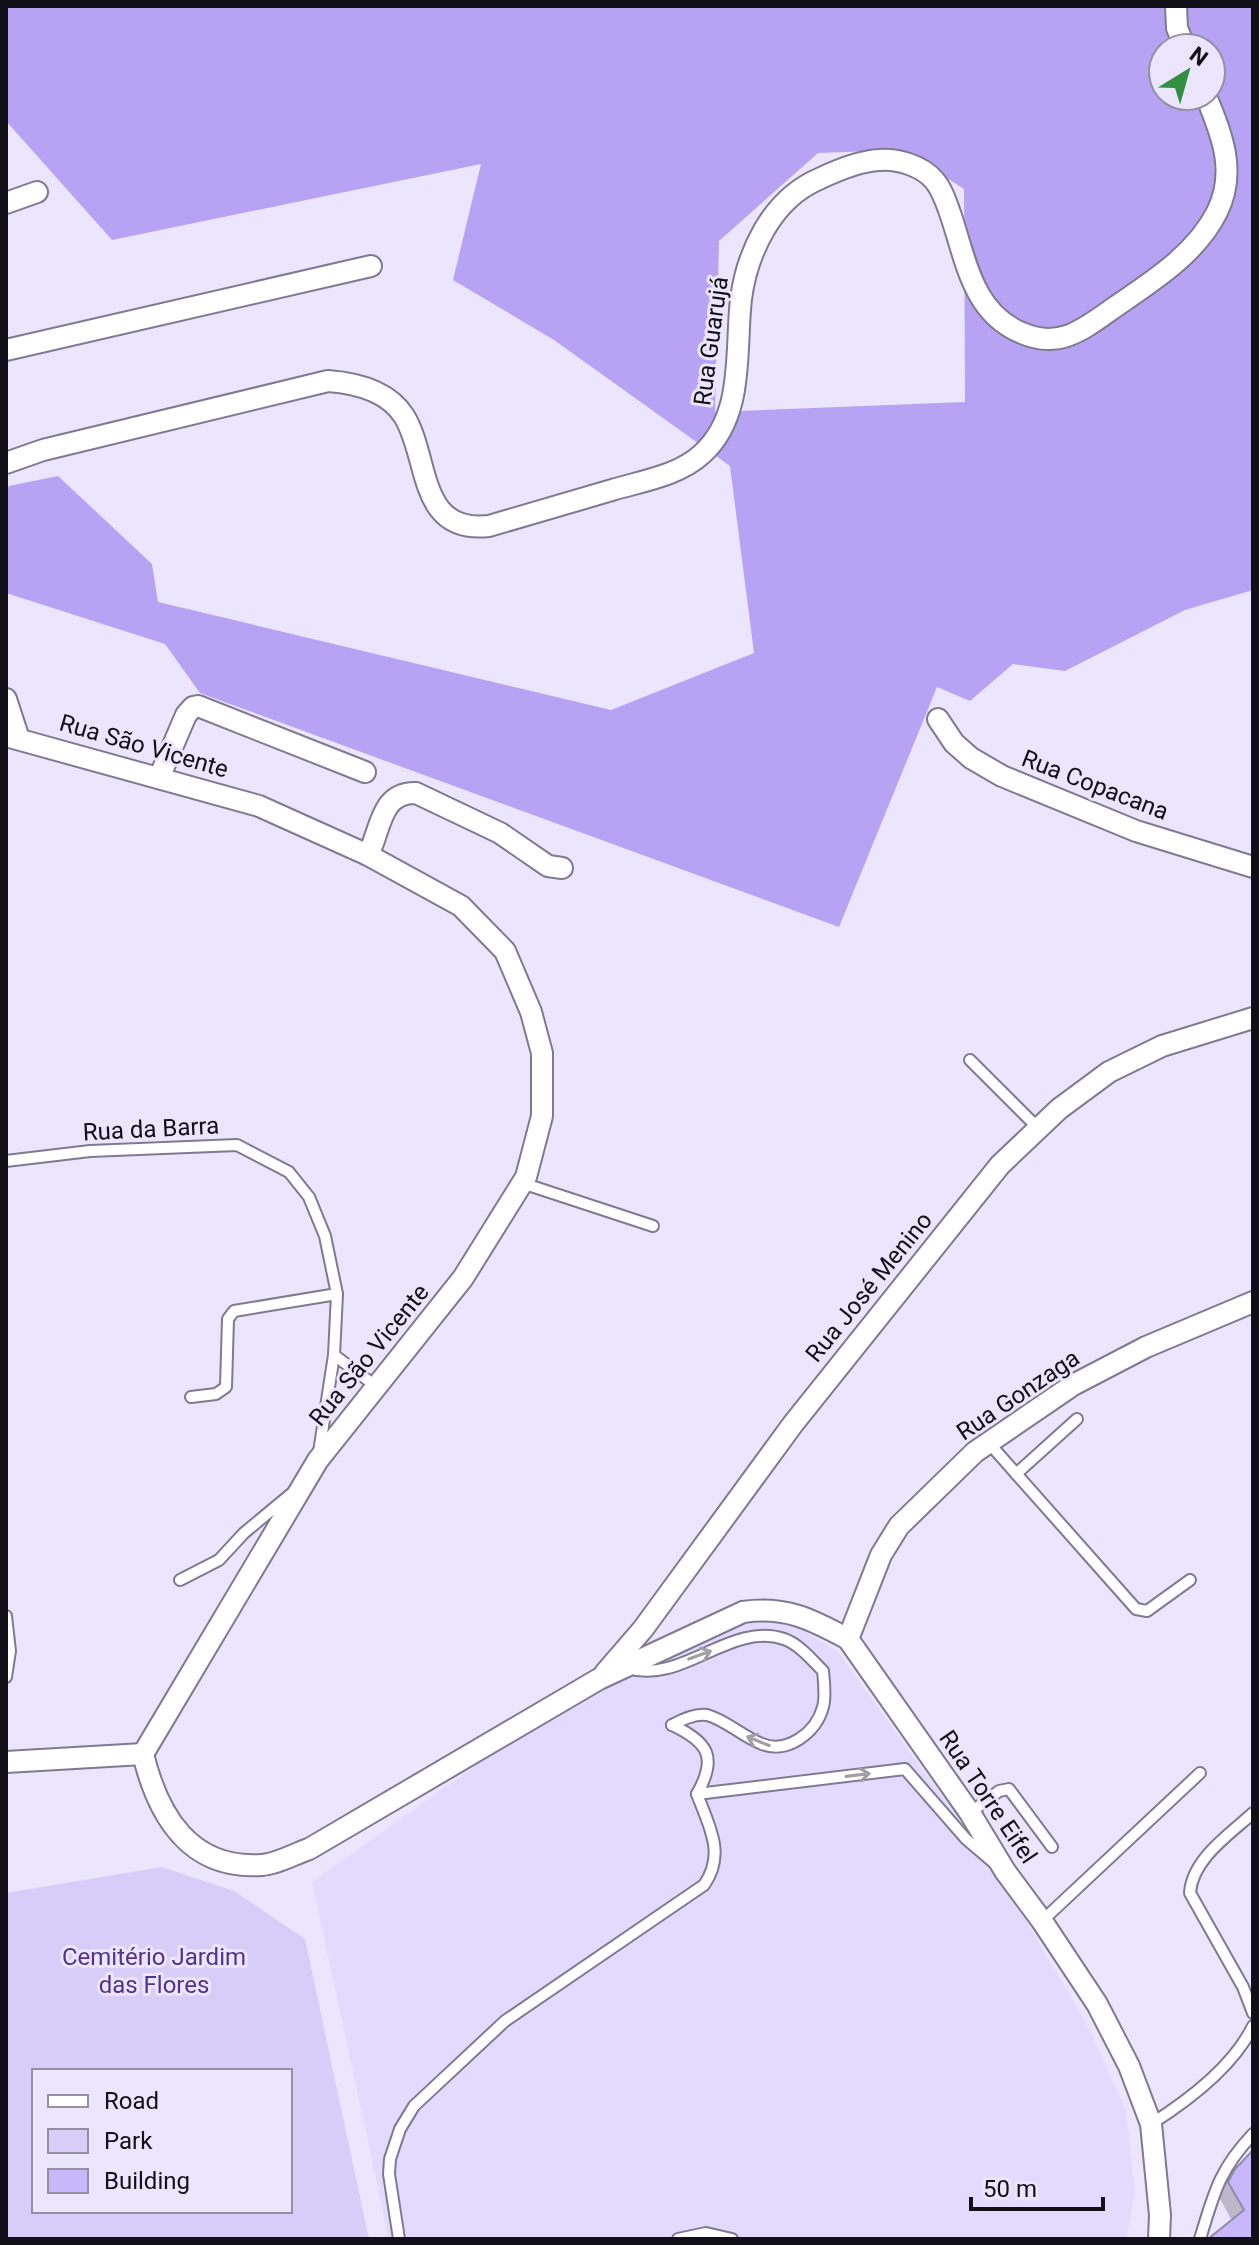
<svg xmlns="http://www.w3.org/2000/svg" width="1259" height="2245" font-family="Roboto,sans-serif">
<rect width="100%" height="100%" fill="#ebe6fd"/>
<polygon fill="#e3dbff" points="773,1616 796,1626 838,1652 1001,1878 1090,2030 1126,2111 1135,2192 1126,2239 389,2239 312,1882 526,1730 625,1677 743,1623"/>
<path fill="#d8cdf8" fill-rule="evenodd" d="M 162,1867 L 234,1891 L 305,1939 L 369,2239 L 6,2239 L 6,1893 ZM 34,2071 L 290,2071 L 290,2211 L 34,2211 Z"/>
<path fill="#b8a2f4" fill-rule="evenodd" d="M 6,6 L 1253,6 L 1253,590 L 1185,610 L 1065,671 L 1013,664 L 970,701 L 937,687 L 839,927 L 200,693 L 165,644 L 6,593 L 6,492 L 9,486 L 58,476 L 152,564 L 158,602 L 611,710 L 754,653 L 730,466 L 554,340 L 453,280 L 481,164 L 112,240 L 6,121 ZM 1163,48 L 1211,48 L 1211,96 L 1163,96 ZM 903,150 L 964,189 L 965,402 L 715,412 L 719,241 L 818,153 Z"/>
<polygon fill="#0003" points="1253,2152 1253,2239 1232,2221 1218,2195 1224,2184"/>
<polygon fill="#c8b7fa" stroke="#918ba5" stroke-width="2" points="1253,2150 1253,2239 1208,2239 1244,2210 1228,2182 1235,2169"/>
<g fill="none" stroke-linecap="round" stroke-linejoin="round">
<defs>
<g id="lane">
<polyline points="970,1060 1038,1128"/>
<polyline points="6,1161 90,1151 237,1145 289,1172 309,1197 325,1236 337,1294 334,1355 319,1452"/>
<polyline points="522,1183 653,1226"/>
<polyline points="334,1355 377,1387"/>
<polyline points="191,1397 216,1394 226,1387 228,1319 234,1311 337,1294"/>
<polyline points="988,1442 1136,1609 1147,1611 1190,1580"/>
<polyline points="1016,1474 1077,1419"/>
<polyline points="180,1580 219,1560 244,1533 291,1494"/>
<polyline points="6,1616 10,1651 6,1677"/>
<path d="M 628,1668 C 681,1685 731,1621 784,1639 C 799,1644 812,1660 823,1671 C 824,1682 826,1696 823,1707 C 816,1733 787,1754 762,1744 C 743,1737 726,1720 707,1715 C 695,1713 681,1720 672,1725"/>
<path d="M 672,1725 C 708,1742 718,1757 697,1794"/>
<polyline points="697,1794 905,1769 966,1839 993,1862"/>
<polyline points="970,1813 999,1791 1009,1789 1052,1847"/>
<path d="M 1253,1813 C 1230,1834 1192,1859 1190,1893 L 1243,1987 L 1253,2013"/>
<polyline points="1042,1921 1200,1773"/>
<path d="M 1151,2124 C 1189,2100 1233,2067 1253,2026"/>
<path d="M 399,2239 L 389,2174 L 390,2159 L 400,2129 L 414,2106 L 505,2021 L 704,1885 C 726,1854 709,1826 697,1794"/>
<polyline points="678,2239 706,2233 732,2239"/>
<path d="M 1200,2239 C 1214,2193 1219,2170 1253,2134"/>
</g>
<g id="street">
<polyline points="1176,6 1177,28 1185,48"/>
<polyline points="6,203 37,192"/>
<polyline points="6,350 371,266"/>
<path d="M 6,463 L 43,450 L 328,381 C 355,383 388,391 404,416 C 430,458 417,534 489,526 C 530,514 571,502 612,490 C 642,481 678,476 702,454 C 745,415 735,351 741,299 C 744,275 752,251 764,230 C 778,206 795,189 821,178 C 838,170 859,161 879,160 C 897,158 922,166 934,180 C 942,189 946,202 950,213 C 966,259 972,313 1022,333 C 1060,350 1085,328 1115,307 C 1153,281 1196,254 1217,212 C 1237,172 1222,135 1206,96"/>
<polyline points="6,699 19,739"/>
<polyline points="938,719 954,743 971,758 1002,776 1136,831 1253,867"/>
<path d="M 6,736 L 259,806 L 368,855 L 461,906 L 505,951 L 531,1012 L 542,1053 L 542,1116 L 526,1177 L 463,1278 L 318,1460 L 143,1754 C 158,1816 190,1870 262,1865 C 277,1864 294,1854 309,1849 L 599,1679 L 743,1612 C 786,1606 811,1619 848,1639 L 970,1813 L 1005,1871 L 1042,1921 L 1097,2004 L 1129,2066 L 1151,2124 L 1160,2215 L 1159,2239"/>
<polyline points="159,778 186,715 193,707 198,706 365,772"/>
<path d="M 368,855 C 381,830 380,792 416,793 L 500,833 L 548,866 L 562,868"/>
<polyline points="848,1639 881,1555 899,1526 975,1452 1073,1385 1146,1347 1253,1302"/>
<polyline points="605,1673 643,1629 793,1424 1000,1165 1059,1109 1109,1072 1162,1046 1253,1018"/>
<polyline points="6,1762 143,1754"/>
</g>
</defs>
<use href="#lane" stroke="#7f7992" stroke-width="14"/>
<use href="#street" stroke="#7f7992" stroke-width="24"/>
<use href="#lane" stroke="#fff" stroke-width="10"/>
<use href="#street" stroke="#fff" stroke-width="20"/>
</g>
<defs><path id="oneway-shaft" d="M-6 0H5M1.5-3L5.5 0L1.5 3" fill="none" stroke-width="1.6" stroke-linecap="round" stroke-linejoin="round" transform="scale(2)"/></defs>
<g stroke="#a09fa3">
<use href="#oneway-shaft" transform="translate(700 1655) rotate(-20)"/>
<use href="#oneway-shaft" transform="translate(758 1741) rotate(-158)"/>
<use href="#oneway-shaft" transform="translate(858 1775) rotate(-7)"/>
</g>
<g text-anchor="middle" stroke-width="6" stroke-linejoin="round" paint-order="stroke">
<g font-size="24" fill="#110f18" stroke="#ebe6fd">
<text transform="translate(711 341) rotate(-82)" y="8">Rua Guarujá</text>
<text transform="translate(144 746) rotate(16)" y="8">Rua São Vicente</text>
<text transform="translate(1095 785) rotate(21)" y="8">Rua Copacana</text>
<text transform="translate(151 1129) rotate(-3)" y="8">Rua da Barra</text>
<text transform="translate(869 1287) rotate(-51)" y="8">Rua José Menino</text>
<text transform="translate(369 1355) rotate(-51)" y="8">Rua São Vicente</text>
<text transform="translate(1018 1395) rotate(-34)" y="8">Rua Gonzaga</text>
<text transform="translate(988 1797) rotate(56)" y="8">Rua Torre Eifel</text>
</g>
<g font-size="24" fill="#54318f" stroke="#ebe6fd">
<text x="154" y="1965">Cemitério Jardim<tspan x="154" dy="28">das Flores</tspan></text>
</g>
</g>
<rect width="1259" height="2245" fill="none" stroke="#110f18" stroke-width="16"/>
<rect x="32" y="2069" width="260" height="144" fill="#ebe6fd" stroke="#9490a1" stroke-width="2"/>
<rect x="48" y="2095" width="40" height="12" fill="#ffffff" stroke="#9490a1" stroke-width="2"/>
<text x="104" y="2109" font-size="24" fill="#110f18">Road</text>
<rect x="48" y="2129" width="40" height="24" fill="#d8cdf8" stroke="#9490a1" stroke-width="2"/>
<text x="104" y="2149" font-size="24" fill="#110f18">Park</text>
<rect x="48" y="2169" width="40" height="24" fill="#c8b7fa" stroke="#9490a1" stroke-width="2"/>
<text x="104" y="2189" font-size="24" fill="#110f18">Building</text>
<g transform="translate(1187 72) rotate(37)"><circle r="38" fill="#ebe6fd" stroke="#9490a1" stroke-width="2"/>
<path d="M0-6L14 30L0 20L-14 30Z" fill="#338f41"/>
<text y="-12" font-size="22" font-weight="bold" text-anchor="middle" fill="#110f18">N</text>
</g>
<path d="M971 2197v12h132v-12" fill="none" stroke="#110f18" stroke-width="4"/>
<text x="983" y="2197" font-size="24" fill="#110f18" stroke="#ebe6fd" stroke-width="6" paint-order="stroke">50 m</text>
</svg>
